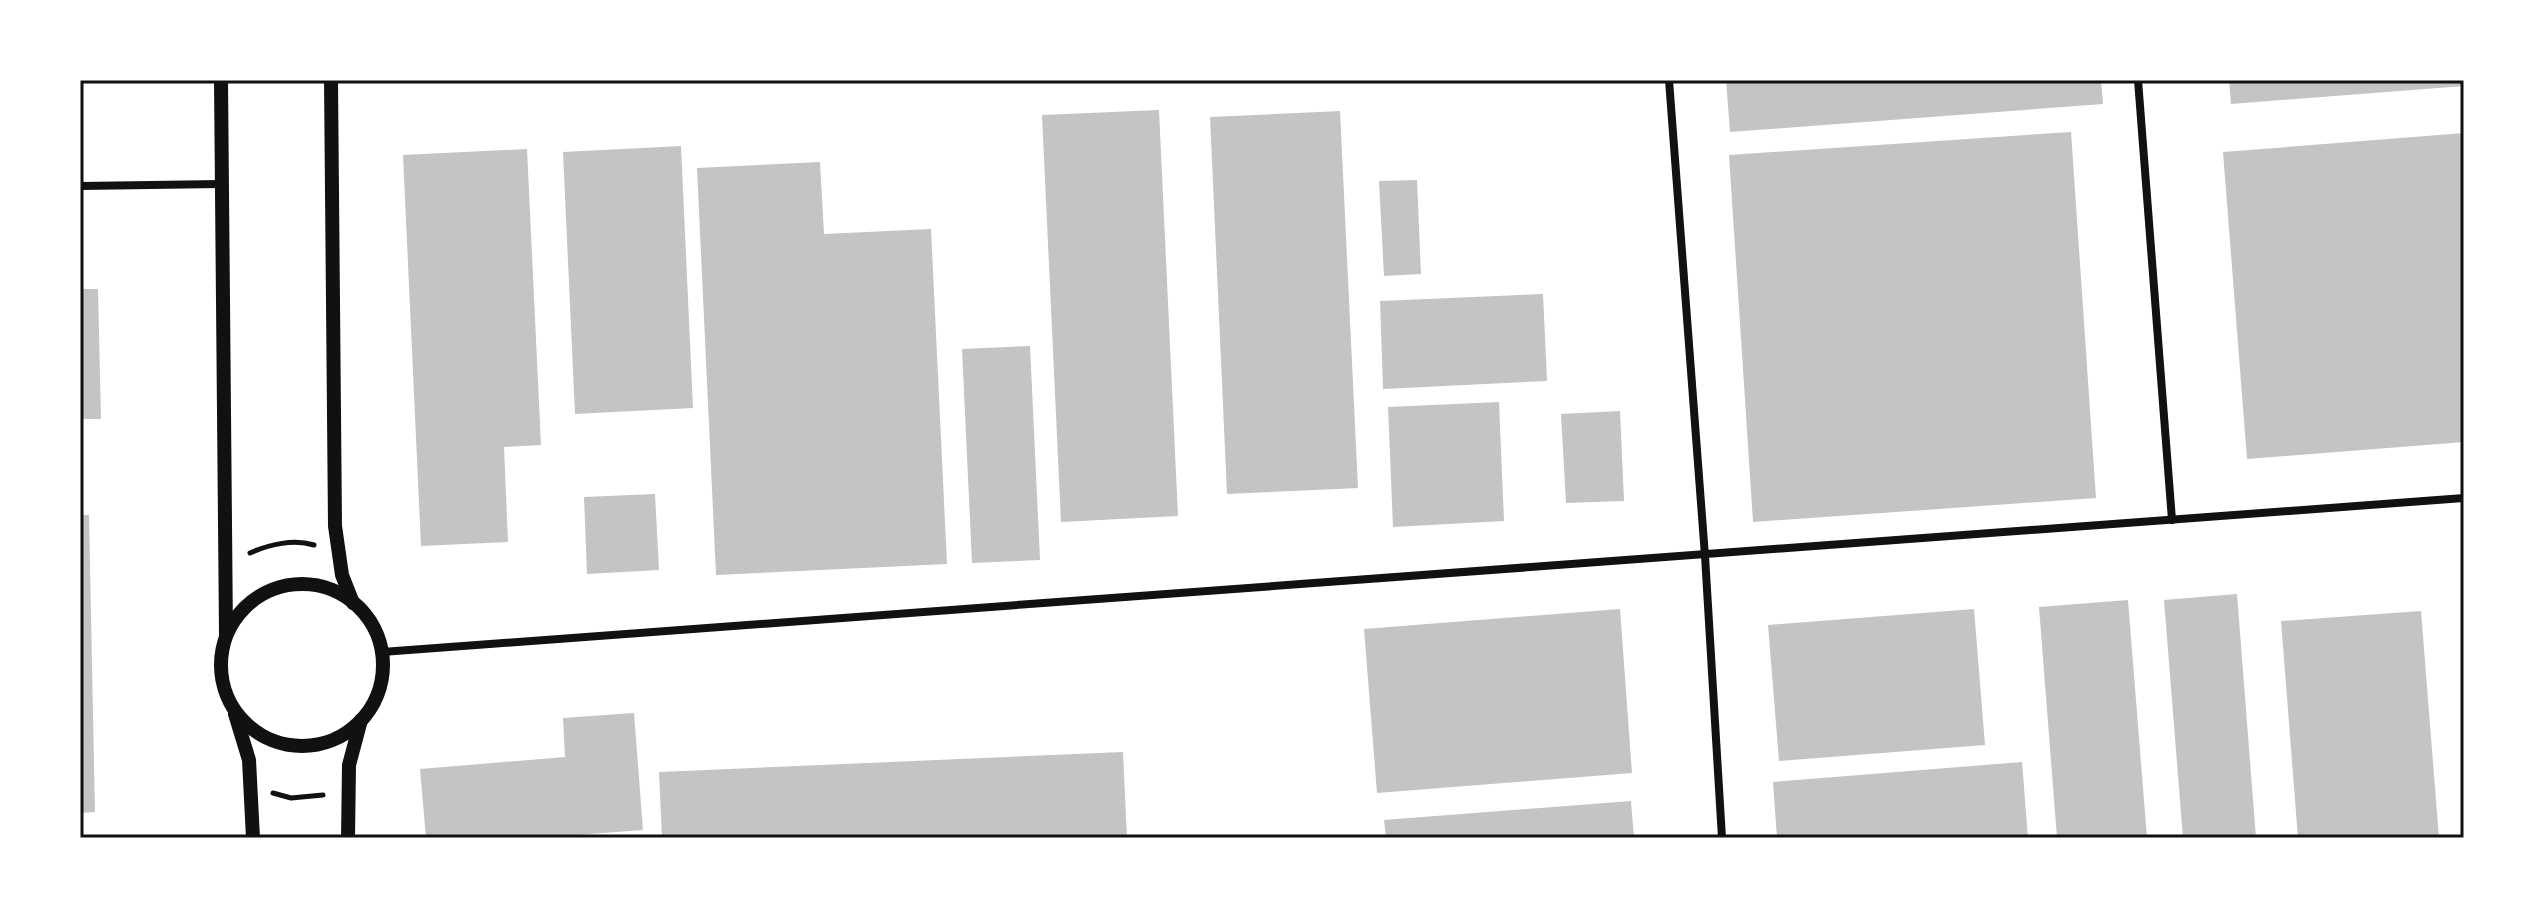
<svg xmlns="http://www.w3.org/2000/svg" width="2544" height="918" font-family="'Open Sans',sans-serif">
<rect width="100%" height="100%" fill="#fff"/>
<g fill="#c4c4c4">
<polygon points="1726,80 2101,80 2103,104 1730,132"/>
<polygon points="2229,80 2464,80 2464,86 2231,104"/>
<polygon points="1159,110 1178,516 1061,522 1042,115"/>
<polygon points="1340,111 1358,488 1227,494 1210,117"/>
<polygon points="2071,132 2096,498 1753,522 1729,155"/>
<polygon points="2464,133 2464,442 2247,459 2223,152"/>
<polygon points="681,146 693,408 575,414 563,152"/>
<polygon points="527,149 541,445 504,447 508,542 421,546 403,155"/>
<polygon points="820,162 824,234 931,229 947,564 716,575 697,168"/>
<polygon points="1417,180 1421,274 1384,276 1379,181"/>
<polygon points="80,289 98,289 101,419 80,419"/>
<polygon points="1543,294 1547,381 1383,389 1380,301"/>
<polygon points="1030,346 1040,560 972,563 962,349"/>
<polygon points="1499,402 1504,521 1393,527 1388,407"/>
<polygon points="1620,411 1624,501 1566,503 1561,414"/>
<polygon points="655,494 659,570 587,574 584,497"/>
<polygon points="80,515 89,515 95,812 80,813"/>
<polygon points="2237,594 2256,838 2183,838 2164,600"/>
<polygon points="2128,600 2147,838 2057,838 2039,607"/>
<polygon points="1620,609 1632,773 1377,793 1364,629"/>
<polygon points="1974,609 1985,745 1779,761 1768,625"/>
<polygon points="2421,611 2439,838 2298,838 2281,621"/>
<polygon points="634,713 643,830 537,838 426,838 420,769 565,757 563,718"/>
<polygon points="1123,752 1127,838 662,838 659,772"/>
<polygon points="2022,762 2028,838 1777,838 1773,782"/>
<polygon points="1631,801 1634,838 1386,838 1384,820"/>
</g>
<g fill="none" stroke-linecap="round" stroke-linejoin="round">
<g stroke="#111" stroke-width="5">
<path d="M 250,553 C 270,544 294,539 314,545"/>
<polyline points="273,793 291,798 323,795"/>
</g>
<g stroke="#111" stroke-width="8">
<polyline points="1669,80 1705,556 1722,838"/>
<polyline points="2138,80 2172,520"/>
<polyline points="80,186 221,184"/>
<polyline points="382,652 2464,498"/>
</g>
<g stroke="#111" stroke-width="14">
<polyline points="221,80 226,634"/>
<polyline points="331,80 335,526 342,575 353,603"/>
<circle cx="302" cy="665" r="81"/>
<polyline points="235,714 249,760 253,838"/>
<polyline points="348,838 349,765 361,720"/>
</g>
</g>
<rect width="2544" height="918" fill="none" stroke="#ffffff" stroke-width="164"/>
<rect x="82" y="82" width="2380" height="754" fill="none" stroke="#111" stroke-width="3"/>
</svg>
